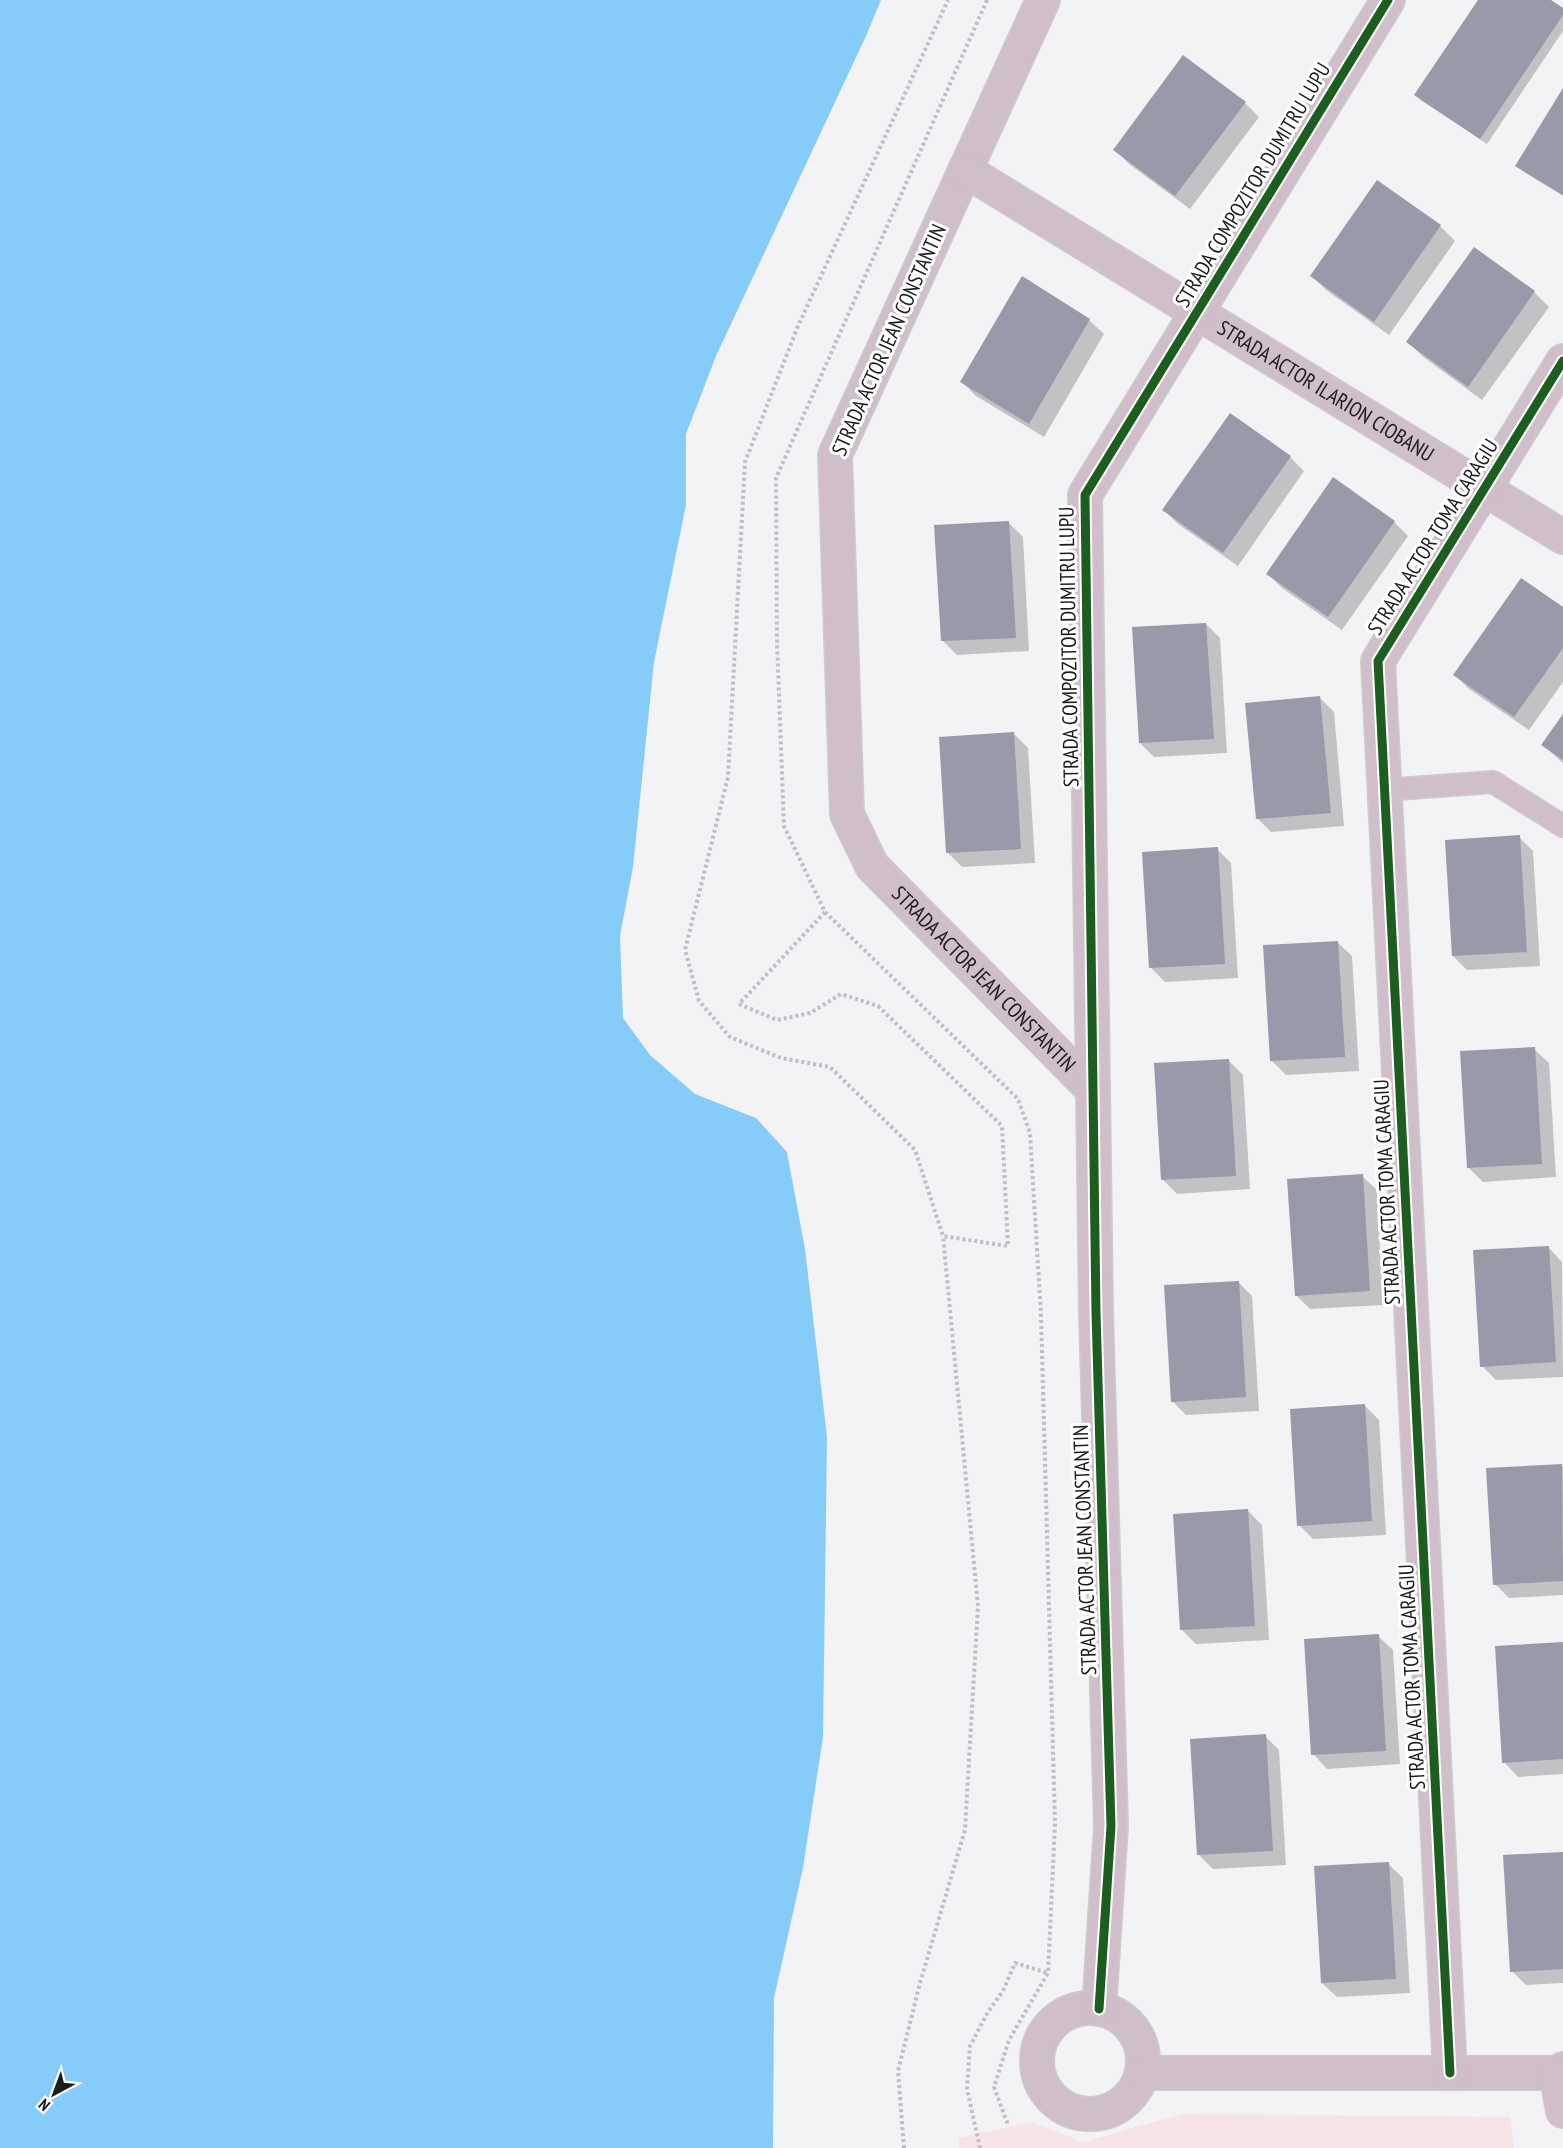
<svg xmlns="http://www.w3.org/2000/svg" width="1563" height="2148" font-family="'PT Sans Narrow',sans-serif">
<rect width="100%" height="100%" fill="#f3f2f5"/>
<polygon fill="#f7e4e7" points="1183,2114 1510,2117 1514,2148 959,2148 959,2138 1032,2122 1083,2142"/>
<polygon fill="#86ccf8" points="0,0 881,0 866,36 716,356 686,434 686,505 654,662 633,867 620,936 623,1018 650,1055 695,1094 756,1118 787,1152 805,1249 827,1437 823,1737 803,1868 774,1998 773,2148 0,2148"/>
<g fill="#0003">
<polygon points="1479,0 1548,0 1563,10 1563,31 1487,144 1422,101 1416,94"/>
<polygon points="1563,90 1563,196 1524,172 1517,165"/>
<polygon points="1245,103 1259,117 1190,209 1129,164 1115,149"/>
<polygon points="1377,182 1440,226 1455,241 1389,335 1326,290 1312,276"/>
<polygon points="1475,249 1535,293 1549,307 1482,400 1422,356 1408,342"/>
<polygon points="1089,320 1104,334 1044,437 976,396 962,382"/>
<polygon points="1290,457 1304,471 1238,566 1178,524 1164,510"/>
<polygon points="1008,522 1023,537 1029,651 957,655 943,641"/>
<polygon points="1394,522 1408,536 1342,630 1282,588 1268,574"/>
<polygon points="1563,609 1563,682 1529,730 1469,689 1455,675"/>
<polygon points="1206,624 1220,638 1227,753 1154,757 1140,743"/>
<polygon points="1320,698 1334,712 1344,826 1271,832 1257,818"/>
<polygon points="1563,716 1563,763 1543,745"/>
<polygon points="1014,734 1028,748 1035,863 962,867 948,853"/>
<polygon points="1519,837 1533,851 1540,966 1467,970 1453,956"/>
<polygon points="1217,849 1231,863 1238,978 1165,982 1151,968"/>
<polygon points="1337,942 1352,956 1359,1071 1286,1075 1272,1061"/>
<polygon points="1534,1049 1549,1063 1556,1177 1483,1182 1468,1167"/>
<polygon points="1229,1061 1243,1075 1250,1189 1177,1194 1162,1179"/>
<polygon points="1362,1176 1377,1190 1383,1305 1310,1309 1296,1295"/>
<polygon points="1548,1247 1562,1262 1563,1377 1496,1380 1482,1366"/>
<polygon points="1238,1282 1252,1296 1259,1411 1186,1415 1172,1401"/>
<polygon points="1365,1406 1379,1420 1386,1535 1313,1539 1299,1525"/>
<polygon points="1561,1465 1563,1467 1563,1595 1509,1598 1495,1584"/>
<polygon points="1248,1511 1262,1525 1269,1640 1196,1644 1182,1630"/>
<polygon points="1378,1636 1393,1650 1400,1764 1327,1769 1313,1754"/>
<polygon points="1563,1644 1563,1774 1518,1777 1504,1762"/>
<polygon points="1265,1736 1279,1750 1286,1865 1213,1869 1199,1855"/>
<polygon points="1563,1853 1563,1983 1526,1985 1512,1971"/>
<polygon points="1388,1864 1403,1878 1410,1993 1337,1997 1322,1983"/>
</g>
<g fill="#9899a9">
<polygon points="1478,0 1551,0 1563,8 1563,15 1480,139 1414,95"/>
<polygon points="1183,55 1246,102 1175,196 1113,150"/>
<polygon points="1563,88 1563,195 1515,166"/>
<polygon points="1377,180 1441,225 1374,322 1310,276"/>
<polygon points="1474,247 1535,291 1468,387 1406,342"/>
<polygon points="1022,276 1090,319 1029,424 960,382"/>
<polygon points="1230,413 1291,456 1223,553 1162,510"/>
<polygon points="1333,477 1395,521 1328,617 1266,574"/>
<polygon points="1009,521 1016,638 941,641 934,525"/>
<polygon points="1521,578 1563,607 1563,648 1514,717 1453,675"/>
<polygon points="1206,623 1214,739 1139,743 1132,627"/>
<polygon points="1320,696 1331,813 1256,819 1245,703"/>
<polygon points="1563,714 1563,760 1541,745"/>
<polygon points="1014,732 1021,849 946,853 939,737"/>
<polygon points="1520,835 1527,952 1452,956 1445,840"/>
<polygon points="1218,847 1225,964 1149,968 1142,852"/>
<polygon points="1338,941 1345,1057 1270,1061 1263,945"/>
<polygon points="1535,1047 1542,1164 1467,1168 1460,1051"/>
<polygon points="1229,1059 1236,1176 1161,1180 1154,1063"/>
<polygon points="1363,1174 1370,1291 1295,1296 1287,1179"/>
<polygon points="1549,1246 1556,1362 1480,1367 1473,1250"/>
<polygon points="1239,1281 1246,1397 1171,1402 1164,1285"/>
<polygon points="1365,1404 1372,1521 1297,1526 1290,1409"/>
<polygon points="1562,1464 1563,1581 1493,1585 1486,1468"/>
<polygon points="1248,1509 1255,1626 1180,1630 1173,1514"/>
<polygon points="1379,1634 1386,1751 1311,1755 1304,1639"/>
<polygon points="1563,1642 1563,1759 1502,1763 1495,1646"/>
<polygon points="1266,1734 1273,1851 1197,1855 1190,1739"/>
<polygon points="1563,1852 1563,1969 1510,1972 1503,1855"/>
<polygon points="1389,1862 1396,1979 1321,1983 1314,1866"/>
</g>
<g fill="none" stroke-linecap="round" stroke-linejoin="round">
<defs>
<polyline id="service" points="1384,790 1493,782 1563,826"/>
<g id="minor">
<path id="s1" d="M 1043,0 L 835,455 L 847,814 L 872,866 L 1093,1090"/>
<path id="s2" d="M 965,170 L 1563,537"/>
<circle cx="1090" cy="2061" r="53"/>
<polyline points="1099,2009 1111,1826 1096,1313 1085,495 1388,0"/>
<polyline points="1142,2073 1556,2073 1563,2069"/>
<polyline points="1450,2073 1378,661 1563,361"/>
<polyline points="1556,2073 1563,2111"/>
</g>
</defs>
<use href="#service" stroke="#cccccd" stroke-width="24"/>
<use href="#minor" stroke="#cccccd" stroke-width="36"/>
<g stroke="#c6bcc3" stroke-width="4" stroke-dasharray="3 3" stroke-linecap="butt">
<polyline points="987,0 776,478 777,642 784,826 825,912 1018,1099 1030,1133 1041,1315 1055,1824 1048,1973 1009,2040 994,2087 1008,2125"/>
<polyline points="825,912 739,1004 777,1020 810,1013 841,994 878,1006 1002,1126 1008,1246 943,1236 915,1150 830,1067 781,1058 730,1037 699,1001 685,950 728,777 745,462 798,326 948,0"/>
<polyline points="904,2148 898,2071 920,1983 965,1830 978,1606 943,1236"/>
<polyline points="980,2148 967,2089 970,2046 988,2012 1003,1991 1015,1963 1048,1973"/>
</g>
<use href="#service" stroke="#d0beca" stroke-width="21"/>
<use href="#minor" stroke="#d0beca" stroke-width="33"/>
<defs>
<g id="cycleway">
<polyline points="1099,2009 1111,1826 1096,1313 1085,495 1388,0"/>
<polyline points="1450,2073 1378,661 1563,361"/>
</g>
</defs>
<use href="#cycleway" stroke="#fff" stroke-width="13"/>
<use href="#cycleway" stroke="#1b5e20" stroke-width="9"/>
</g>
<g text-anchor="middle" stroke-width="6" stroke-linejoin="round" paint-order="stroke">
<g font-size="21" fill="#1c1c1d" stroke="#fff">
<text transform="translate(1253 185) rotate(-59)" y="7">STRADA COMPOZITOR DUMITRU LUPU</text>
<text transform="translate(889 340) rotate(-66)" y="7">STRADA ACTOR JEAN CONSTANTIN</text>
<text dy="7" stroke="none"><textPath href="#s2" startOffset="423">STRADA ACTOR ILARION CIOBANU</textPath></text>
<text transform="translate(1433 537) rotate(-58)" y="7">STRADA ACTOR TOMA CARAGIU</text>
<text transform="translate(1069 647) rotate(-91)" y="7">STRADA COMPOZITOR DUMITRU LUPU</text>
<text dy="7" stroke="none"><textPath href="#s1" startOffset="1076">STRADA ACTOR JEAN CONSTANTIN</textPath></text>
<text transform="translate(1387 1192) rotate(-93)" y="7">STRADA ACTOR TOMA CARAGIU</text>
<text transform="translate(1085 1550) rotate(-92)" y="7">STRADA ACTOR JEAN CONSTANTIN</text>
<text transform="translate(1412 1677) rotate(-93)" y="7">STRADA ACTOR TOMA CARAGIU</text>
</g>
</g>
<g transform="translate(54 2094) rotate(221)" stroke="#ffffff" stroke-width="4.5" paint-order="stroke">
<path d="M0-4.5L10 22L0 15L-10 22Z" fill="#1c1c1d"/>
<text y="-9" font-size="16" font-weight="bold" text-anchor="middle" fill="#1c1c1d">N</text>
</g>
</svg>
